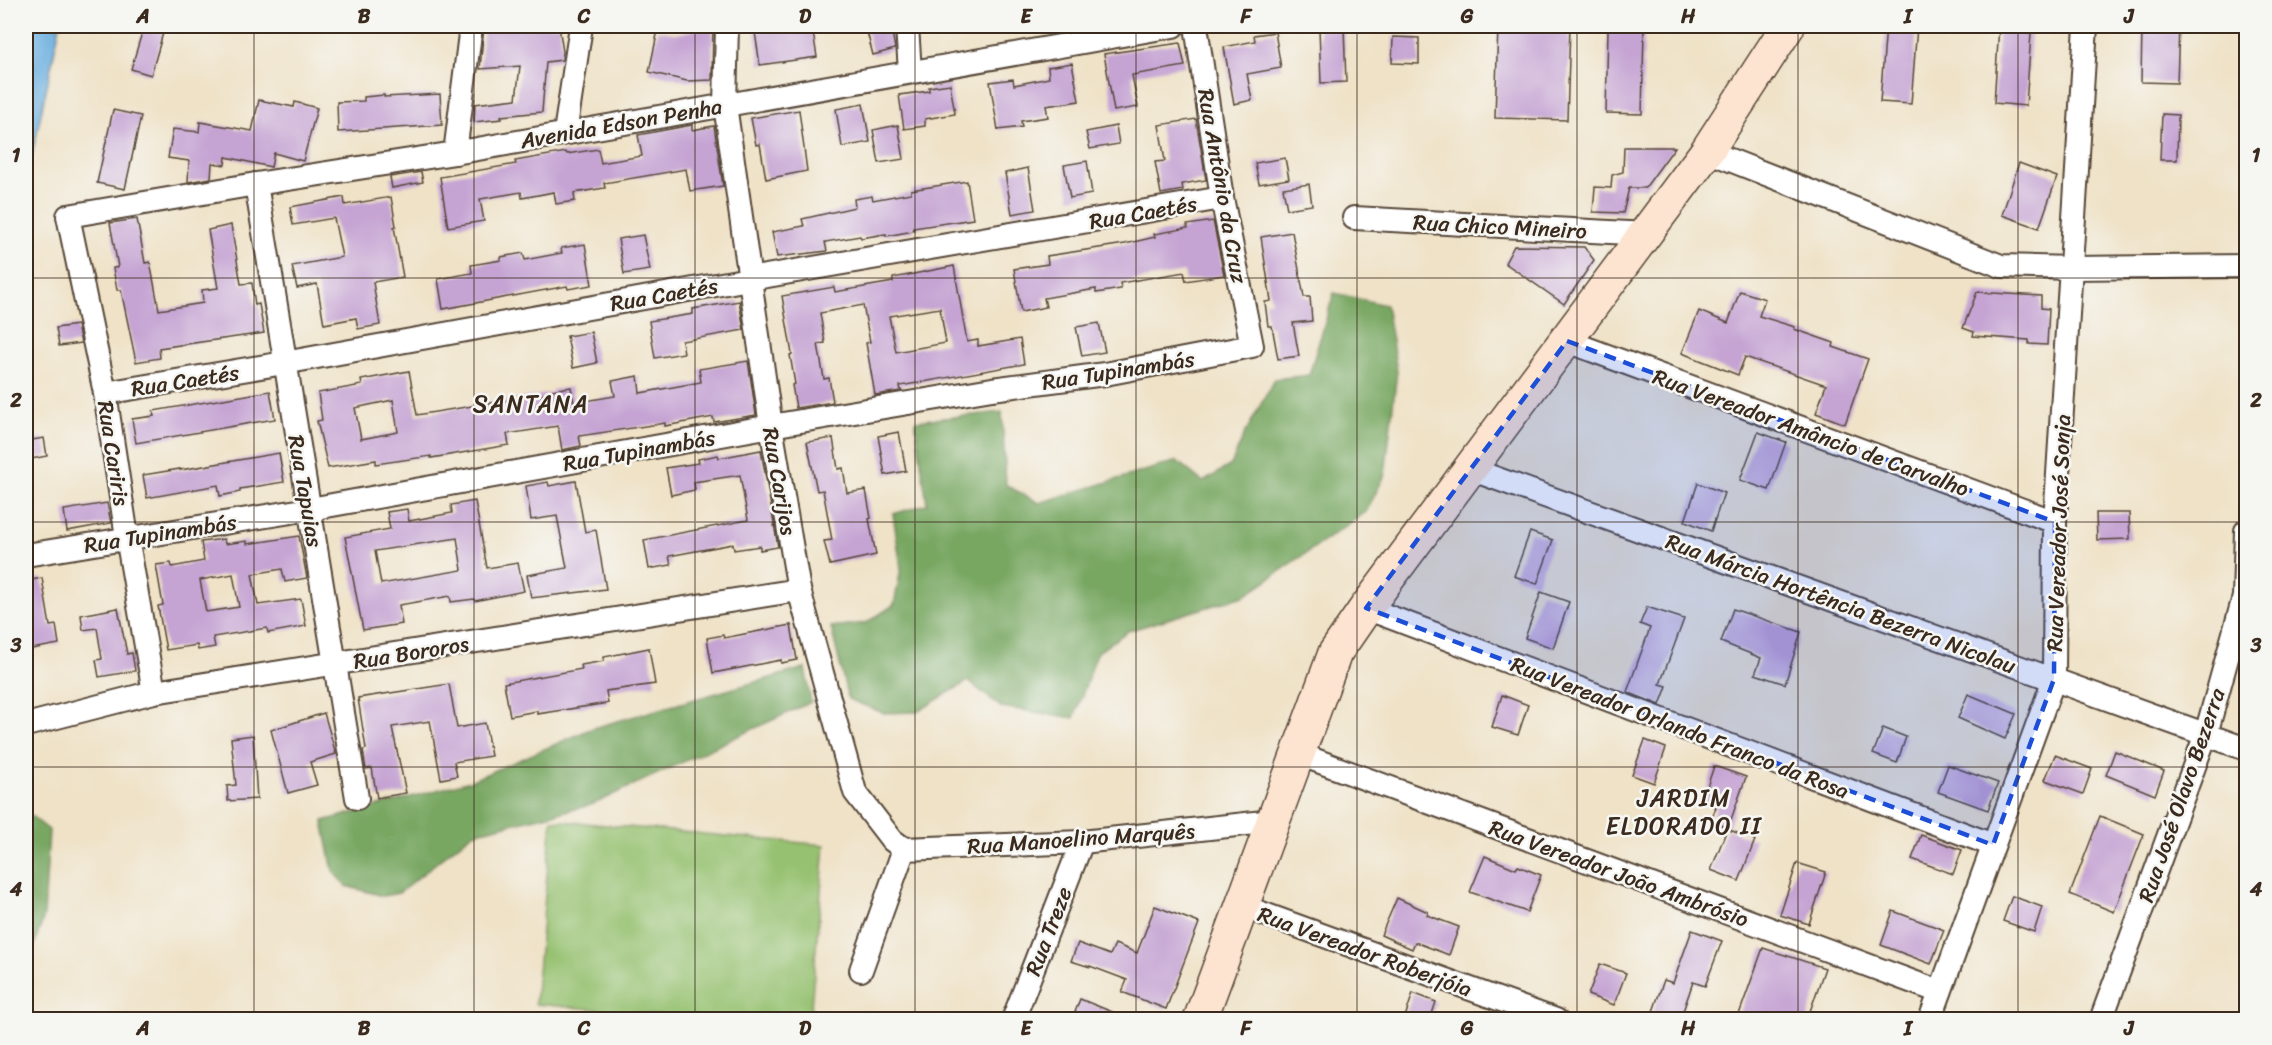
<svg xmlns="http://www.w3.org/2000/svg" width="2272" height="1045" font-family="Sriracha,sans-serif">
<rect width="100%" height="100%" fill="#f6f6f2"/>
<filter id="ink" filterUnits="userSpaceOnUse"><feTurbulence type="fractalNoise" baseFrequency=".0167" numOctaves="2"/><feDisplacementMap in="SourceGraphic" scale="12" xChannelSelector="R" yChannelSelector="G"/><feConvolveMatrix kernelMatrix="1 2 1 2 8 2 1 2 1" color-interpolation-filters="sRGB"/></filter>
<filter id="wash" filterUnits="userSpaceOnUse"><feTurbulence type="fractalNoise" baseFrequency=".008" numOctaves="4" result="noise"/><feDisplacementMap in="SourceGraphic" scale="24" xChannelSelector="R" yChannelSelector="G"/><feGaussianBlur stdDeviation="1.35" result="paint"/><feColorMatrix in="noise" values="0 0 0 0 0 0 0 0 0 0 0 0 0 0 0 0 0 1.4 0 .05"/><feComposite in="paint" operator="in"/></filter>
<g filter="url(#wash)">
<rect width="100%" height="100%" fill="#efe2c7"/>
<polygon fill="#95c16f" stroke="#687646" stroke-width="1.5" points="552,820 825,845 810,1019 706,1019 535,1004"/>
<g fill="#78a762" stroke="#5a6840" stroke-width="1.5">
<polygon points="1334,293 1386,305 1397,371 1385,475 1366,512 1244,596 1128,631 1097,653 1074,718 1001,707 968,681 917,712 883,713 848,699 831,627 866,623 894,605 901,568 893,514 927,504 915,421 1002,412 1006,485 1039,503 1177,461 1203,482 1231,465 1245,433 1275,379 1309,375"/>
<polygon points="805,668 811,702 591,805 473,833 399,893 383,896 346,886 333,871 323,821 470,781 593,728"/>
<polygon points="26,812 49,830 44,916 26,969"/>
</g>
<polygon fill="#69aedf" stroke="#526c7e" stroke-width="1.5" points="28,26 60,26 26,183 26,35"/>
<g id="blocks">
<g fill="#c5a3d3" fill-rule="evenodd">
<polygon points="144,26 165,26 151,75 131,69"/>
<polygon points="484,26 559,26 563,52 562,60 546,62 542,112 501,116 502,119 474,122 475,104 516,99 520,66 480,69"/>
<polygon points="713,26 712,80 687,81 649,72 658,30 677,34"/>
<polygon points="791,26 812,26 817,57 760,65 755,32"/>
<polygon points="875,26 891,26 895,49 873,55 866,28"/>
<polygon points="1498,26 1570,26 1567,120 1495,118"/>
<polygon points="1886,26 1917,26 1911,104 1880,102"/>
<polygon points="1999,26 2018,26 2018,32 2031,33 2026,106 1994,103"/>
<polygon points="2142,26 2179,26 2177,83 2141,82"/>
<polygon points="1344,27 1346,82 1321,83 1319,28"/>
<polygon points="1608,29 1644,30 1642,114 1606,113"/>
<polygon points="1275,32 1281,68 1247,74 1252,100 1234,104 1224,47 1255,41 1254,35"/>
<polygon points="1393,37 1419,38 1419,64 1392,63"/>
<polygon points="1180,43 1185,66 1132,75 1138,107 1114,111 1104,54"/>
<polygon points="1072,63 1079,101 1046,106 1048,117 1021,121 1022,127 998,130 990,82 1013,79 1014,85 1049,78 1048,67"/>
<polygon points="950,84 955,114 925,119 925,126 904,129 899,95 929,91 929,87"/>
<polygon points="440,94 442,125 338,132 337,102 364,101 364,97 384,95 384,97"/>
<polygon points="259,100 294,107 295,102 317,108 303,161 274,153 271,167 226,157 225,165 212,163 211,178 188,182 189,161 168,158 173,129 199,132 200,122 252,131"/>
<polygon points="863,104 870,142 842,147 836,109"/>
<polygon points="113,110 141,116 125,189 97,183"/>
<polygon points="799,110 807,171 766,179 760,144 756,145 751,118"/>
<polygon points="2162,114 2178,115 2177,160 2160,160"/>
<polygon points="1196,119 1206,180 1182,184 1183,190 1161,194 1155,162 1165,161 1159,125"/>
<polygon points="692,125 692,130 714,126 723,186 690,191 686,169 604,183 605,188 574,193 575,201 556,204 554,192 522,198 521,192 480,199 484,221 448,227 440,177 516,164 515,161 566,152 567,154 598,149 601,163 642,156 638,135"/>
<polygon points="898,125 904,159 879,163 873,130"/>
<polygon points="1116,126 1119,144 1090,149 1086,132"/>
<polygon points="1624,147 1675,147 1645,188 1629,188 1623,213 1593,212 1595,187 1611,188 1612,175 1623,172"/>
<polygon points="1285,158 1289,179 1259,184 1255,163"/>
<polygon points="1087,161 1092,194 1070,198 1064,165"/>
<polygon points="2019,163 2057,177 2039,228 2002,215"/>
<polygon points="1028,168 1035,210 1012,214 1005,173"/>
<polygon points="421,172 423,182 392,188 390,177"/>
<polygon points="967,181 973,219 913,228 914,231 886,236 886,234 861,238 860,236 825,242 827,251 777,257 772,232 804,226 802,219 855,207 854,199 872,196 873,200 911,193 911,190"/>
<polygon points="1309,184 1312,205 1287,209 1283,188"/>
<polygon points="344,197 345,205 391,197 396,226 394,227 403,277 373,282 380,325 358,329 356,318 324,324 317,284 297,288 292,266 342,257 334,218 293,225 290,207"/>
<polygon points="137,219 145,263 150,262 159,310 203,303 202,290 218,288 208,230 231,225 241,284 252,283 255,305 259,304 264,333 159,348 160,358 136,362 121,290 117,290 113,268 118,267 110,223"/>
<polygon points="1213,221 1224,275 1186,281 1184,272 1120,283 1121,289 1096,293 1096,289 1044,298 1046,307 1021,312 1014,269 1048,264 1047,256 1125,244 1155,237 1154,234 1188,228 1187,225"/>
<polygon points="1292,232 1304,297 1310,297 1312,321 1293,323 1299,356 1278,359 1272,326 1268,326 1265,302 1271,301 1261,237"/>
<polygon points="643,235 650,270 624,274 618,239"/>
<polygon points="585,244 592,285 568,289 567,286 443,309 438,279 472,273 471,265 501,260 501,257 523,253 525,260 562,253 561,248"/>
<polygon points="1514,246 1584,247 1594,260 1564,304 1505,263"/>
<path d="M 954,266 L 967,342 L 978,340 L 978,346 L 1020,339 L 1024,364 L 900,386 L 901,391 L 875,395 L 866,343 L 870,342 L 863,305 L 820,313 L 825,343 L 818,344 L 824,379 L 829,378 L 833,402 L 796,408 L 792,385 L 795,384 L 790,355 L 792,354 L 782,296 L 834,287 L 835,292 L 893,282 L 893,278 ZM 940,308 L 946,343 L 896,352 L 889,316 Z"/>
<polygon points="1740,291 1765,299 1759,316 1795,327 1794,329 1834,343 1833,347 1868,359 1845,424 1816,413 1826,385 1745,357 1738,375 1682,353 1699,311 1728,323"/>
<polygon points="1977,292 2041,296 2041,308 2049,309 2047,345 2029,344 2029,340 1973,336 1974,332 1963,328"/>
<polygon points="739,301 744,330 682,341 684,353 655,358 649,321 693,314 693,309"/>
<polygon points="1099,323 1105,352 1082,356 1076,327"/>
<polygon points="77,325 81,343 59,346 56,328"/>
<polygon points="591,332 597,363 573,368 567,336"/>
<path d="M 748,361 L 756,415 L 714,422 L 713,417 L 665,426 L 665,423 L 579,436 L 581,446 L 562,450 L 558,426 L 507,434 L 509,445 L 431,458 L 431,456 L 376,464 L 376,460 L 328,468 L 317,421 L 322,420 L 318,393 L 362,385 L 361,380 L 409,371 L 417,415 L 552,393 L 552,390 L 571,387 L 574,403 L 615,396 L 612,381 L 638,376 L 640,393 L 701,382 L 699,369 ZM 393,400 L 398,432 L 361,439 L 355,408 Z"/>
<polygon points="270,391 275,419 136,443 132,419 154,416 153,411"/>
<polygon points="899,432 906,471 885,475 878,436"/>
<polygon points="1758,432 1786,442 1769,490 1740,480"/>
<polygon points="44,438 47,456 26,460 26,441"/>
<polygon points="833,438 838,469 843,468 847,493 866,490 871,518 869,519 876,555 830,565 824,541 832,540 823,490 817,491 807,442"/>
<polygon points="761,450 778,547 760,550 760,546 734,550 733,544 669,556 671,565 649,569 644,540 748,520 740,475 694,482 695,490 671,495 666,468 699,463 698,459 718,455 719,458"/>
<polygon points="279,453 284,482 240,489 240,492 220,496 218,485 147,498 143,475 180,469 180,470"/>
<polygon points="576,481 585,532 596,530 606,589 531,598 527,575 567,568 557,516 531,520 526,486 548,482 549,486"/>
<polygon points="1698,483 1724,493 1711,531 1685,521"/>
<path d="M 475,501 L 487,568 L 518,563 L 524,591 L 475,601 L 474,599 L 451,602 L 450,596 L 399,605 L 402,624 L 363,630 L 345,537 L 390,529 L 387,512 L 407,509 L 409,521 L 452,513 L 451,505 ZM 457,538 L 462,570 L 381,584 L 375,551 Z"/>
<polygon points="107,503 111,523 67,531 64,510"/>
<polygon points="2096,513 2129,513 2130,539 2097,540"/>
<polygon points="1530,532 1553,540 1537,584 1514,576"/>
<path d="M 299,536 L 307,578 L 285,582 L 282,569 L 252,574 L 258,605 L 301,599 L 306,626 L 268,633 L 267,628 L 213,637 L 215,647 L 198,650 L 197,645 L 166,650 L 158,606 L 163,605 L 156,565 L 171,563 L 172,567 L 204,561 L 201,542 L 224,539 L 225,544 L 247,541 L 247,544 ZM 233,574 L 239,607 L 206,612 L 200,580 Z"/>
<polygon points="42,578 50,626 56,625 59,644 26,650 26,581"/>
<polygon points="1541,592 1569,602 1553,648 1525,638"/>
<polygon points="1647,607 1684,619 1660,684 1667,686 1660,705 1627,692 1650,628 1640,624"/>
<polygon points="118,608 127,654 132,653 135,671 99,677 96,660 102,659 97,628 83,630 81,615"/>
<polygon points="1733,609 1801,632 1785,684 1755,674 1761,658 1721,642"/>
<polygon points="791,625 797,660 781,663 781,660 713,673 707,638 723,635 724,638"/>
<polygon points="649,648 655,684 606,691 608,703 537,714 537,711 510,716 504,683 582,669 581,665 604,661 604,657"/>
<polygon points="449,684 457,728 485,723 491,756 454,762 457,776 441,779 430,721 392,727 406,793 377,798 372,768 366,769 363,750 366,749 358,698"/>
<polygon points="1968,694 2016,714 2005,739 1958,718"/>
<polygon points="1502,695 1528,705 1518,735 1492,727"/>
<polygon points="324,713 336,754 310,762 317,785 288,793 271,730"/>
<polygon points="1883,728 1906,737 1897,763 1873,754"/>
<polygon points="253,735 257,799 228,801 227,786 236,785 231,738"/>
<polygon points="1645,740 1666,748 1654,783 1632,775"/>
<polygon points="2115,751 2164,771 2155,795 2106,775"/>
<polygon points="2055,755 2092,769 2083,794 2045,780"/>
<polygon points="1948,765 1998,783 1988,810 1938,792"/>
<polygon points="1714,766 1746,777 1728,828 1711,821 1716,807 1702,802"/>
<polygon points="2100,816 2144,834 2114,912 2070,894"/>
<polygon points="1727,829 1755,840 1739,881 1711,870"/>
<polygon points="1921,835 1962,850 1953,874 1912,859"/>
<polygon points="1485,856 1516,869 1518,866 1541,875 1527,912 1470,892"/>
<polygon points="1797,863 1826,872 1809,924 1780,915"/>
<polygon points="2012,896 2042,907 2034,932 2003,921"/>
<polygon points="1397,898 1428,912 1427,915 1459,927 1449,955 1415,942 1412,949 1381,935"/>
<polygon points="1155,906 1199,923 1166,1009 1122,992 1127,980 1090,966 1090,967 1071,961 1078,943 1110,955 1115,944 1137,953"/>
<polygon points="1893,911 1944,930 1931,964 1881,945"/>
<polygon points="1692,930 1722,941 1705,986 1693,982 1680,1020 1650,1020 1664,980 1673,983"/>
<polygon points="1763,948 1825,968 1807,1020 1737,1020"/>
<polygon points="1600,964 1626,973 1614,1005 1588,995"/>
<polygon points="1413,993 1436,1002 1430,1020 1404,1020"/>
<polygon points="1080,999 1130,1019 1130,1020 1072,1020"/>
</g>
</g>
</g>
<g filter="url(#ink)">
<use href="#blocks" fill-opacity="0" stroke="#564637" stroke-width="1.5"/>
<g fill="none" stroke-linecap="round" stroke-linejoin="round">
<defs>
<g id="street">
<polyline points="727,26 725,105 771,426 799,590 855,792 892,840 904,849 1082,842 1273,821"/>
<polyline points="907,26 910,72"/>
<polyline points="565,133 581,26"/>
<polyline points="1707,151 2001,266 2072,268 2246,266"/>
<polyline points="455,153 471,26"/>
<polyline points="256,184 357,798"/>
<polyline points="1354,218 1647,234"/>
<polyline points="1567,341 2055,522"/>
<polyline points="105,393 284,363 749,279 1222,198"/>
<polyline points="1470,469 2246,749"/>
<polyline points="26,555 310,509 771,426 992,389 1105,374 1252,346 1222,198 1196,26"/>
<polyline points="1366,608 1993,845"/>
<polyline points="154,692 127,537 105,393 68,216 256,184 455,153 1173,26"/>
<polyline points="26,725 154,692 799,590"/>
<polyline points="1299,754 1940,992"/>
<polyline points="1242,906 1556,1020"/>
<polyline points="861,970 904,849"/>
<polyline points="1013,1020 1082,842"/>
<polyline points="1930,1020 2054,679 2055,522 2086,26"/>
<polyline points="2101,1020 2206,734 2244,597 2246,531"/>
</g>
<polyline id="secondary" points="1200,1020 1335,653 1366,608 1707,151 1788,26"/>
</defs>
<use href="#street" stroke="#564637" stroke-width="26"/>
<use href="#secondary" stroke="#564637" stroke-width="36"/>
<use href="#street" stroke="#fff" stroke-width="22"/>
<use href="#secondary" stroke="#fde4d0" stroke-width="33"/>
</g>
</g>
<path fill="#1d4ed8" fill-opacity="0.2" stroke="#1d4ed8" stroke-width="4.5" stroke-dasharray="12 8" stroke-linejoin="round" d="M 1567,341 L 2055,522 L 2054,679 L 1993,845 L 1366,608 Z"/>
<path fill="none" stroke="#3b2a1e" stroke-width="1.5" stroke-opacity="0.55" d="M 254,26 L 254,1020M 474,26 L 474,1020M 695,26 L 695,1020M 915,26 L 915,1020M 1136,26 L 1136,1020M 1357,26 L 1357,1020M 1577,26 L 1577,1020M 1798,26 L 1798,1020M 2018,26 L 2018,1020M 26,278 L 2246,278M 26,522 L 2246,522M 26,767 L 2246,767"/>
<g text-anchor="middle" stroke-width="5" stroke-linejoin="round" paint-order="stroke">
<g font-size="22" fill="#3b2a1e" stroke="#f6f6f2">
<text transform="translate(621 123) rotate(-10)" y="8">Avenida Edson Penha</text>
<text transform="translate(1223 186) rotate(80)" y="8">Rua Antônio da Cruz</text>
<text transform="translate(1143 212) rotate(-10)" y="8">Rua Caetés</text>
<text transform="translate(1500 226) rotate(3)" y="8">Rua Chico Mineiro</text>
<text transform="translate(664 294) rotate(-10)" y="8">Rua Caetés</text>
<text transform="translate(1118 370) rotate(-9)" y="8">Rua Tupinambás</text>
<text transform="translate(185 380) rotate(-9)" y="8">Rua Caetés</text>
<text transform="translate(1811 432) rotate(20)" y="8">Rua Vereador Amâncio de Carvalho</text>
<text transform="translate(639 450) rotate(-10)" y="8">Rua Tupinambás</text>
<text transform="translate(114 453) rotate(81)" y="8">Rua Cariris</text>
<text transform="translate(780 481) rotate(80)" y="8">Rua Carijos</text>
<text transform="translate(306 491) rotate(80)" y="8">Rua Tapuias</text>
<text transform="translate(160 533) rotate(-9)" y="8">Rua Tupinambás</text>
<text transform="translate(2058 533) rotate(-88)" y="8">Rua Vereador José Sonja</text>
<text transform="translate(1841 603) rotate(20)" y="8">Rua Márcia Hortência Bezerra Nicolau</text>
<text transform="translate(411 652) rotate(-9)" y="8">Rua Bororos</text>
<text transform="translate(1680 727) rotate(21)" y="8">Rua Vereador Orlando Franco da Rosa</text>
<text transform="translate(2181 795) rotate(-71)" y="8">Rua José Olavo Bezerra</text>
<text transform="translate(1081 838) rotate(-4)" y="8">Rua Manoelino Marquês</text>
<text transform="translate(1619 873) rotate(20)" y="8">Rua Vereador João Ambrósio</text>
<text transform="translate(1048 931) rotate(-69)" y="8">Rua Treze</text>
<text transform="translate(1365 951) rotate(20)" y="8">Rua Vereador Roberjóia</text>
</g>
<g font-size="24" letter-spacing="1.5" fill="#3b2a1e" stroke="#f6f6f2">
<text x="531" y="412">SANTANA</text>
<text x="1684" y="806">JARDIM<tspan x="1684" dy="28">ELDORADO II</tspan></text>
</g>
</g>
<rect width="2272" height="1045" fill="none" stroke="#f6f6f2" stroke-width="66"/>
<rect x="33" y="33" width="2206" height="979" fill="none" stroke="#3b2a1e" stroke-width="2"/>
<g font-size="20" text-anchor="middle" font-weight="bold" fill="#3b2a1e">
<text x="143" y="23">A</text>
<text x="364" y="23">B</text>
<text x="584" y="23">C</text>
<text x="805" y="23">D</text>
<text x="1026" y="23">E</text>
<text x="1246" y="23">F</text>
<text x="1467" y="23">G</text>
<text x="1688" y="23">H</text>
<text x="1908" y="23">I</text>
<text x="2129" y="23">J</text>
<text x="16" y="162">1</text>
<text x="2256" y="162">1</text>
<text x="16" y="407">2</text>
<text x="2256" y="407">2</text>
<text x="16" y="652">3</text>
<text x="2256" y="652">3</text>
<text x="16" y="896">4</text>
<text x="2256" y="896">4</text>
<text x="143" y="1035">A</text>
<text x="364" y="1035">B</text>
<text x="584" y="1035">C</text>
<text x="805" y="1035">D</text>
<text x="1026" y="1035">E</text>
<text x="1246" y="1035">F</text>
<text x="1467" y="1035">G</text>
<text x="1688" y="1035">H</text>
<text x="1908" y="1035">I</text>
<text x="2129" y="1035">J</text>
</g>
</svg>
